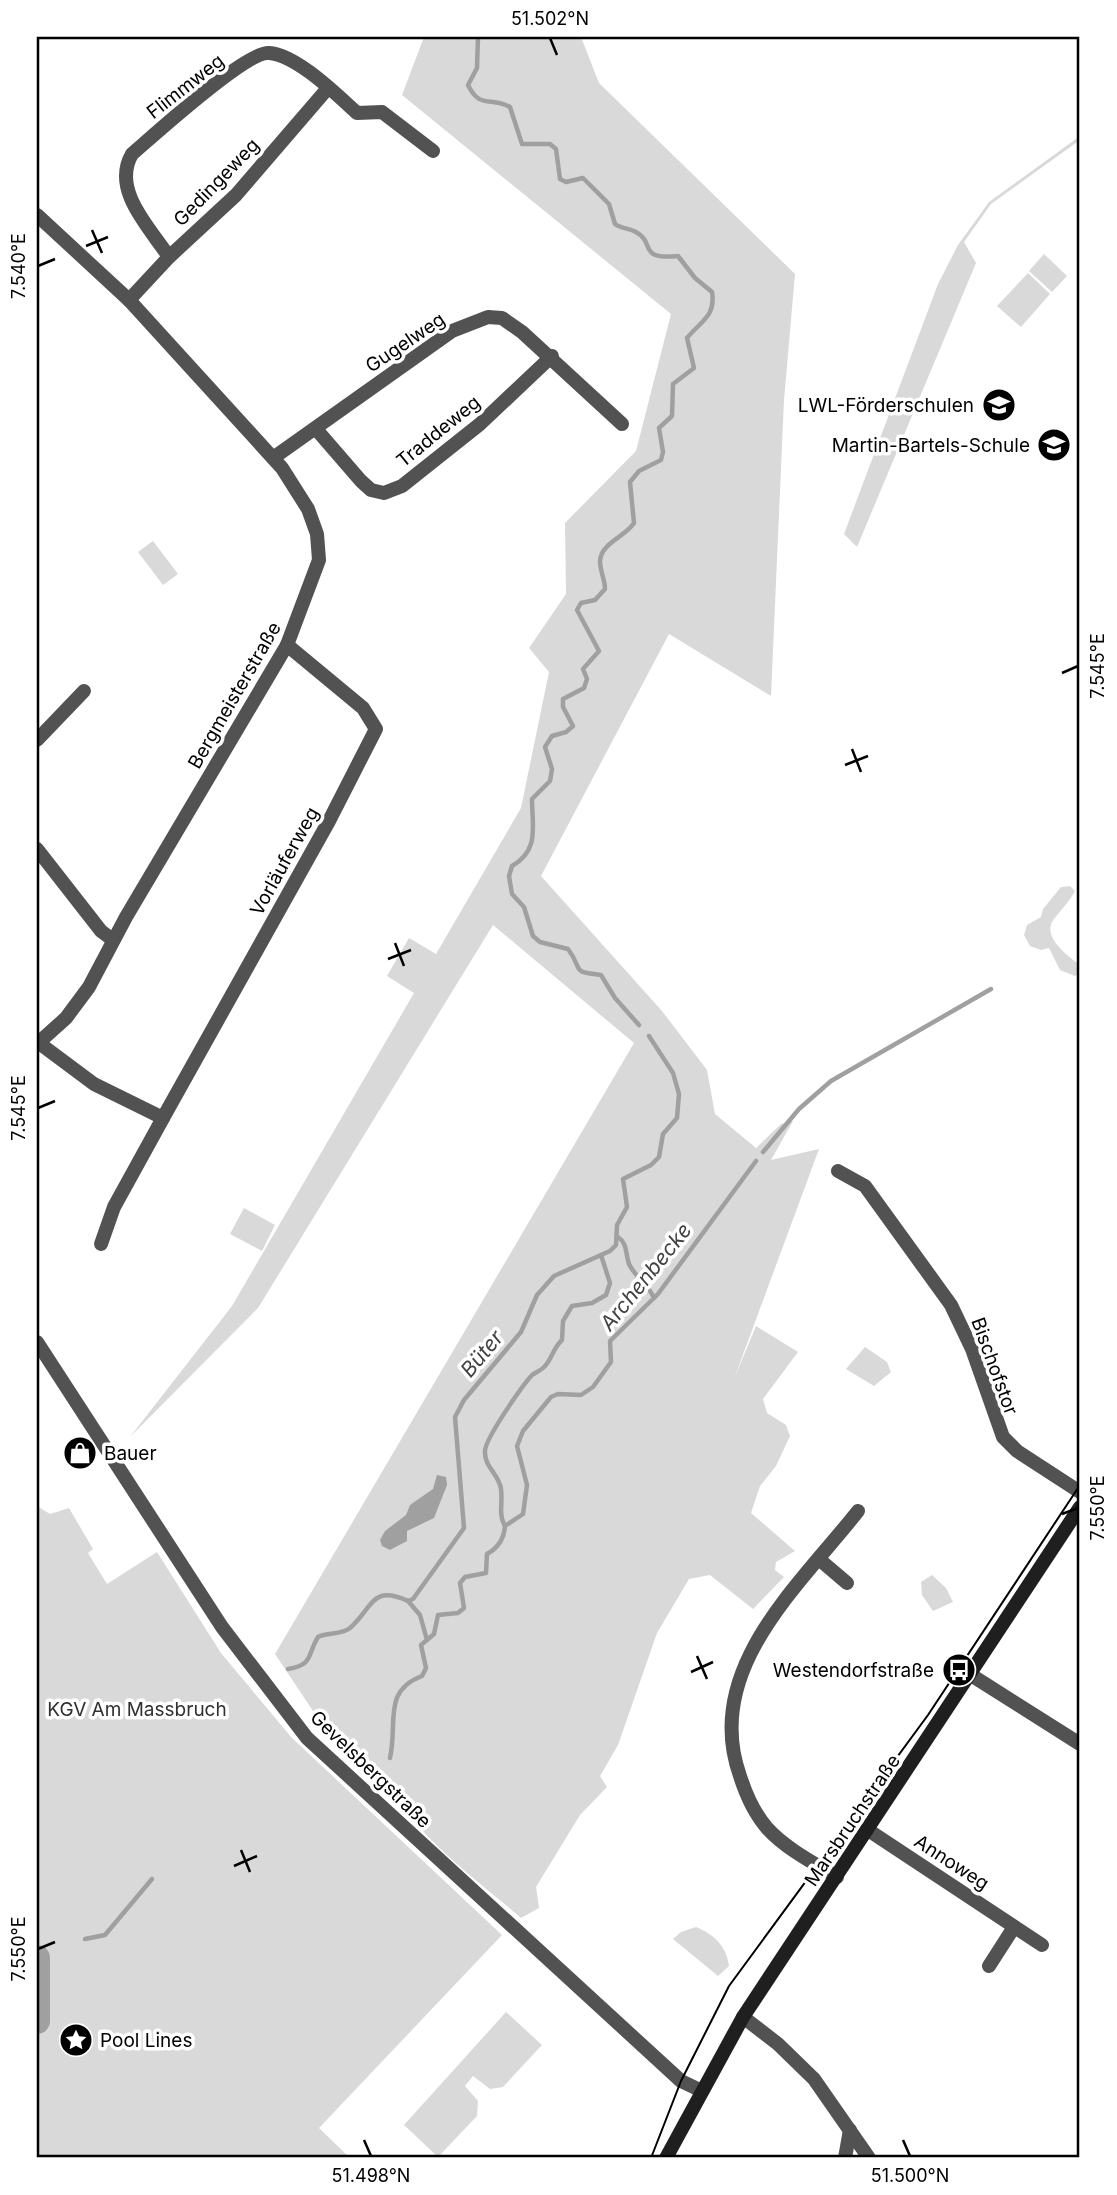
<svg xmlns="http://www.w3.org/2000/svg" width="1117" height="2195" font-family="Inter,sans-serif">
<rect width="100%" height="100%" fill="#fff"/>
<g fill="#d9d9d9">
<path d="M 424,37 L 581,37 L 599,83 L 795,274 L 784,400 L 771,696 L 669,634 L 541,876 L 662,1011 L 707,1070 L 715,1114 L 756,1148 L 781,1124 L 793,1121 L 771,1160 L 819,1149 L 734,1379 L 756,1326 L 798,1352 L 763,1399 L 767,1413 L 786,1425 L 790,1436 L 776,1466 L 760,1486 L 751,1513 L 795,1551 L 776,1562 L 775,1570 L 784,1577 L 753,1609 L 710,1575 L 689,1579 L 657,1633 L 618,1745 L 600,1776 L 607,1787 L 580,1815 L 536,1887 L 539,1908 L 521,1918 C 481,1883 422,1841 396,1795 L 325,1729 L 275,1654 L 634,1043 L 493,925 L 258,1308 L 130,1437 L 232,1306 L 414,993 L 387,976 L 409,938 L 436,954 L 521,808 L 549,672 L 529,648 L 566,594 L 565,523 L 636,451 L 671,314 L 402,95 Z"/>
<polygon points="1080,136 1080,140 991,204 964,242 976,263 857,547 844,534 938,284 958,245 989,202"/>
<polygon points="1044,254 1067,276 1052,292 1029,271"/>
<polygon points="1028,273 1050,294 1021,327 997,306"/>
<polygon points="153,541 178,574 163,585 138,552"/>
<path d="M 1070,886 L 1075,891 C 1069,902 1061,910 1054,919 C 1040,936 1069,957 1080,965 L 1080,973 L 1075,976 L 1060,970 L 1049,948 L 1041,950 L 1030,946 L 1024,935 L 1027,925 L 1041,917 L 1043,909 L 1061,887 Z"/>
<polygon points="244,1208 275,1225 262,1251 230,1234"/>
<polygon points="865,1347 887,1362 891,1372 874,1386 846,1369"/>
<polygon points="37,1506 50,1514 69,1508 93,1549 88,1553 107,1584 157,1552 221,1653 291,1737 502,1935 319,2128 350,2158 37,2158"/>
<polygon points="932,1575 946,1588 953,1602 933,1611 922,1595 921,1582"/>
<path d="M 696,1927 C 715,1935 726,1946 729,1966 L 718,1976 L 673,1939 L 681,1932 Z"/>
<polygon points="506,2012 542,2045 503,2087 490,2089 473,2076 465,2086 478,2101 477,2116 438,2157 404,2125"/>
</g>
<polygon fill="#a0a0a0" points="437,1475 446,1477 447,1485 434,1518 407,1531 407,1541 390,1550 382,1546 380,1540 385,1531 406,1515 410,1505 433,1489"/>
<g fill="none" stroke-linecap="round" stroke-linejoin="round">
<g stroke="#a0a0a0" stroke-width="4.5">
<path d="M 478,37 L 477,68 L 468,85 C 480,110 491,96 510,107 L 522,144 L 550,144 L 556,149 L 560,179 L 566,182 L 583,178 L 609,204 L 615,224 C 622,229 629,228 636,232 C 656,243 637,260 678,256 L 695,278 L 712,292 C 716,316 701,321 687,338 L 694,368 L 673,384 L 672,416 L 659,428 L 663,452 L 661,460 L 639,471 L 630,482 L 634,523 C 625,537 601,543 600,561 C 600,571 605,580 605,589 L 595,600 L 581,603 L 577,610 L 599,651 L 583,669 L 587,679 L 584,688 L 563,699 L 563,707 L 573,726 L 566,732 L 552,736 L 545,747 L 552,769 L 550,781 L 532,799 C 532,826 540,850 512,866 L 509,876 L 512,894 L 524,907 L 533,936 L 540,942 L 568,949 C 585,972 569,971 601,975 L 615,998 L 639,1025"/>
<polyline points="763,1152 799,1109 831,1081 991,989"/>
<path d="M 618,1237 C 628,1244 625,1253 629,1264 C 635,1277 648,1284 654,1298"/>
<path d="M 505,1526 C 498,1515 503,1502 501,1489 C 499,1474 484,1467 485,1451 C 485,1439 522,1386 532,1375 C 536,1372 542,1370 545,1366 C 552,1359 553,1348 562,1340 L 563,1321 L 572,1306 L 592,1303 L 606,1295 L 610,1283 L 601,1255"/>
<polyline points="408,1601 420,1615 427,1640"/>
<path d="M 288,1669 C 314,1665 307,1654 318,1637 C 328,1632 341,1635 350,1628 C 373,1608 371,1584 408,1601 L 413,1599 L 464,1528 L 455,1417 L 464,1400 L 521,1332 L 537,1295 L 554,1276 L 610,1251 L 616,1245 L 617,1225 L 627,1207 L 623,1179 L 651,1165 L 659,1157 L 663,1134 L 677,1118 L 679,1094 L 673,1073 L 649,1036"/>
<path d="M 390,1758 C 398,1723 382,1691 422,1676 L 426,1668 L 421,1645 L 434,1634 L 438,1615 L 458,1613 L 464,1608 L 460,1583 L 465,1577 L 486,1573 L 487,1554 C 498,1548 504,1539 505,1526 L 523,1514 L 527,1485 L 517,1446 L 523,1431 L 551,1397 L 558,1394 L 581,1395 L 593,1387 L 611,1362 L 610,1341 L 658,1294 L 756,1161"/>
<polyline points="85,1939 105,1935 152,1879"/>
<polyline points="37,1949 44,1949"/>
</g>
<polyline stroke="#a0a0a0" stroke-width="26" points="37,1958 37,2021"/>
<g stroke="#525252" stroke-width="14">
<polyline points="37,215 129,300 282,468 308,509 317,534 319,560 287,645 126,917 89,987 66,1018 37,1044"/>
<path d="M 169,257 C 150,228 111,190 132,154 C 153,136 246,51 269,53 C 297,55 337,95 357,113 L 382,112 L 433,151"/>
<polyline points="129,300 169,257 236,195 328,88"/>
<polyline points="316,429 361,481 371,490 384,493 402,486 480,424 552,356"/>
<polyline points="273,458 452,331 488,317 502,318 522,332 622,424"/>
<polyline points="37,740 84,691"/>
<polyline points="37,849 101,931 113,940"/>
<polyline points="39,1043 94,1084 163,1118 329,821 376,729 363,708 287,645"/>
<polyline points="838,1171 865,1186 951,1305 972,1349 1003,1437 1017,1451 1080,1492"/>
<polyline points="101,1244 114,1207 163,1118"/>
<polyline points="37,1342 222,1627 307,1738 681,2081 702,2091"/>
<polyline points="820,1560 847,1583"/>
<polyline points="971,1675 1080,1744"/>
<polyline points="868,1830 1042,1945"/>
<path d="M 837,1877 C 814,1863 786,1849 767,1828 C 754,1813 746,1795 740,1776 C 702,1670 799,1586 858,1511"/>
<polyline points="989,1966 1014,1927"/>
<polyline points="743,2017 778,2044 814,2079 869,2158"/>
<polyline points="845,2158 850,2130"/>
</g>
<polyline stroke="#1f1f1f" stroke-width="14" points="666,2158 743,2017 1080,1507"/>
<polyline stroke="#000" stroke-width="2" points="651,2158 681,2081 729,1986 928,1715 1080,1485"/>
</g>
<path fill="none" stroke="#000" stroke-width="2.5" d="M 550,38 L 557,55M 92,230 L 102,253M 86,246 L 108,237M 38,266 L 55,259M 1062,673 L 1078,666M 852,749 L 861,772M 845,765 L 868,756M 395,943 L 404,966M 388,959 L 411,950M 38,1108 L 55,1101M 1062,1514 L 1078,1508M 697,1656 L 707,1679M 691,1672 L 713,1662M 241,1850 L 250,1872M 234,1866 L 257,1856M 38,1949 L 55,1942M 364,2140 L 371,2156M 903,2140 L 910,2156"/>
<defs>
<symbol id="school-disc" viewBox="-11 -11 22 22"><circle r="9.5" fill="#000" stroke="#fff"/><path d="M0-5L7-2L0 1L-7-2ZM-4 1L0 2.5L4 1V4Q0 6-4 4Z" fill="#fff"/></symbol>
<symbol id="shop-disc" viewBox="-11 -11 22 22"><circle r="9.5" fill="#000" stroke="#fff"/><path d="M-5-2.5h2.3a2.7 3.5 0 0 1 5.4 0H5L5.5 6h-11ZM-1.5-2.5h3a1.5 2.3 0 0 0-3 0Z" fill="#fff"/></symbol>
<symbol id="bus-disc" viewBox="-11 -11 22 22"><circle r="9.5" fill="#000" stroke="#fff"/><path d="M-5-6H5V4H4V6H2V4H-2V6H-4V4H-5ZM-3.5-4V0h7V-4ZM-3.5 1.2v1.5H-2V1.2ZM2 1.2v1.5H3.5V1.2Z" fill="#fff"/></symbol>
<symbol id="sight-disc" viewBox="-11 -11 22 22"><circle r="9.5" fill="#000" stroke="#fff"/><path d="M0-6L1.8-2.2L6-1.7L2.9 1.2L3.7 5.4L0 3.3L-3.7 5.4L-2.9 1.2L-6-1.7L-1.8-2.2Z" fill="#fff"/></symbol>
</defs>
<g fill-rule="evenodd">
<use href="#school-disc" x="980" y="386" width="38" height="38"/>
<use href="#school-disc" x="1035" y="426" width="38" height="38"/>
<use href="#shop-disc" x="61" y="1434" width="38" height="38"/>
<use href="#bus-disc" x="940" y="1651" width="38" height="38"/>
<use href="#sight-disc" x="57" y="2021" width="38" height="38"/>
</g>
<g text-anchor="middle" stroke-width="7" stroke-linejoin="round" paint-order="stroke">
<g font-size="19" fill="#000" stroke="#fff">
<text transform="translate(185 86) rotate(-38)" y="7">Flimmweg</text>
<text transform="translate(216 182) rotate(-46)" y="7">Gedingeweg</text>
<text transform="translate(405 342) rotate(-34)" y="7">Gugelweg</text>
<text transform="translate(438 431) rotate(-39)" y="7">Traddeweg</text>
<text transform="translate(234 695) rotate(-60)" y="7">Bergmeisterstraße</text>
<text transform="translate(284 861) rotate(-61)" y="7">Vorläuferweg</text>
<text transform="translate(995 1366) rotate(70)" y="7">Bischofstor</text>
<text transform="translate(371 1769) rotate(44)" y="7">Gevelsbergstraße</text>
<text transform="translate(852 1820) rotate(-56)" y="7">Marsbruchstraße</text>
<text transform="translate(952 1862) rotate(33)" y="7">Annoweg</text>
</g>
<g font-size="19" fill="#000" stroke="#fff" text-anchor="end">
<text x="974" y="412">LWL-Förderschulen</text>
<text x="1030" y="452">Martin-Bartels-Schule</text>
<text x="104" y="1460" text-anchor="start">Bauer</text>
<text x="934" y="1677">Westendorfstraße</text>
<text x="100" y="2047" text-anchor="start">Pool Lines</text>
</g>
<g font-size="19" fill="#303030" stroke="#fff">
<text x="137" y="1716">KGV Am Massbruch</text>
</g>
<g font-size="21" font-style="italic" fill="#414141" stroke="#fff">
<text transform="translate(646 1277) rotate(-51)" y="7">Archenbecke</text>
<text transform="translate(482 1354) rotate(-50)" y="7">Büter</text>
</g>
</g>
<rect width="1117" height="2195" fill="none" stroke="#ffffff" stroke-width="77"/>
<rect x="38" y="38" width="1040" height="2118" fill="none" stroke="#000" stroke-width="2.5"/>
<g font-size="18" text-anchor="middle" fill="#000">
<text x="550" y="25">51.502°N</text>
<text transform="translate(19 266) rotate(-90)" y="6">7.540°E</text>
<text transform="translate(1098 666) rotate(-90)" y="6">7.545°E</text>
<text transform="translate(19 1108) rotate(-90)" y="6">7.545°E</text>
<text transform="translate(1098 1508) rotate(-90)" y="6">7.550°E</text>
<text transform="translate(19 1949) rotate(-90)" y="6">7.550°E</text>
<text x="371" y="2182">51.498°N</text>
<text x="910" y="2182">51.500°N</text>
</g>
</svg>
